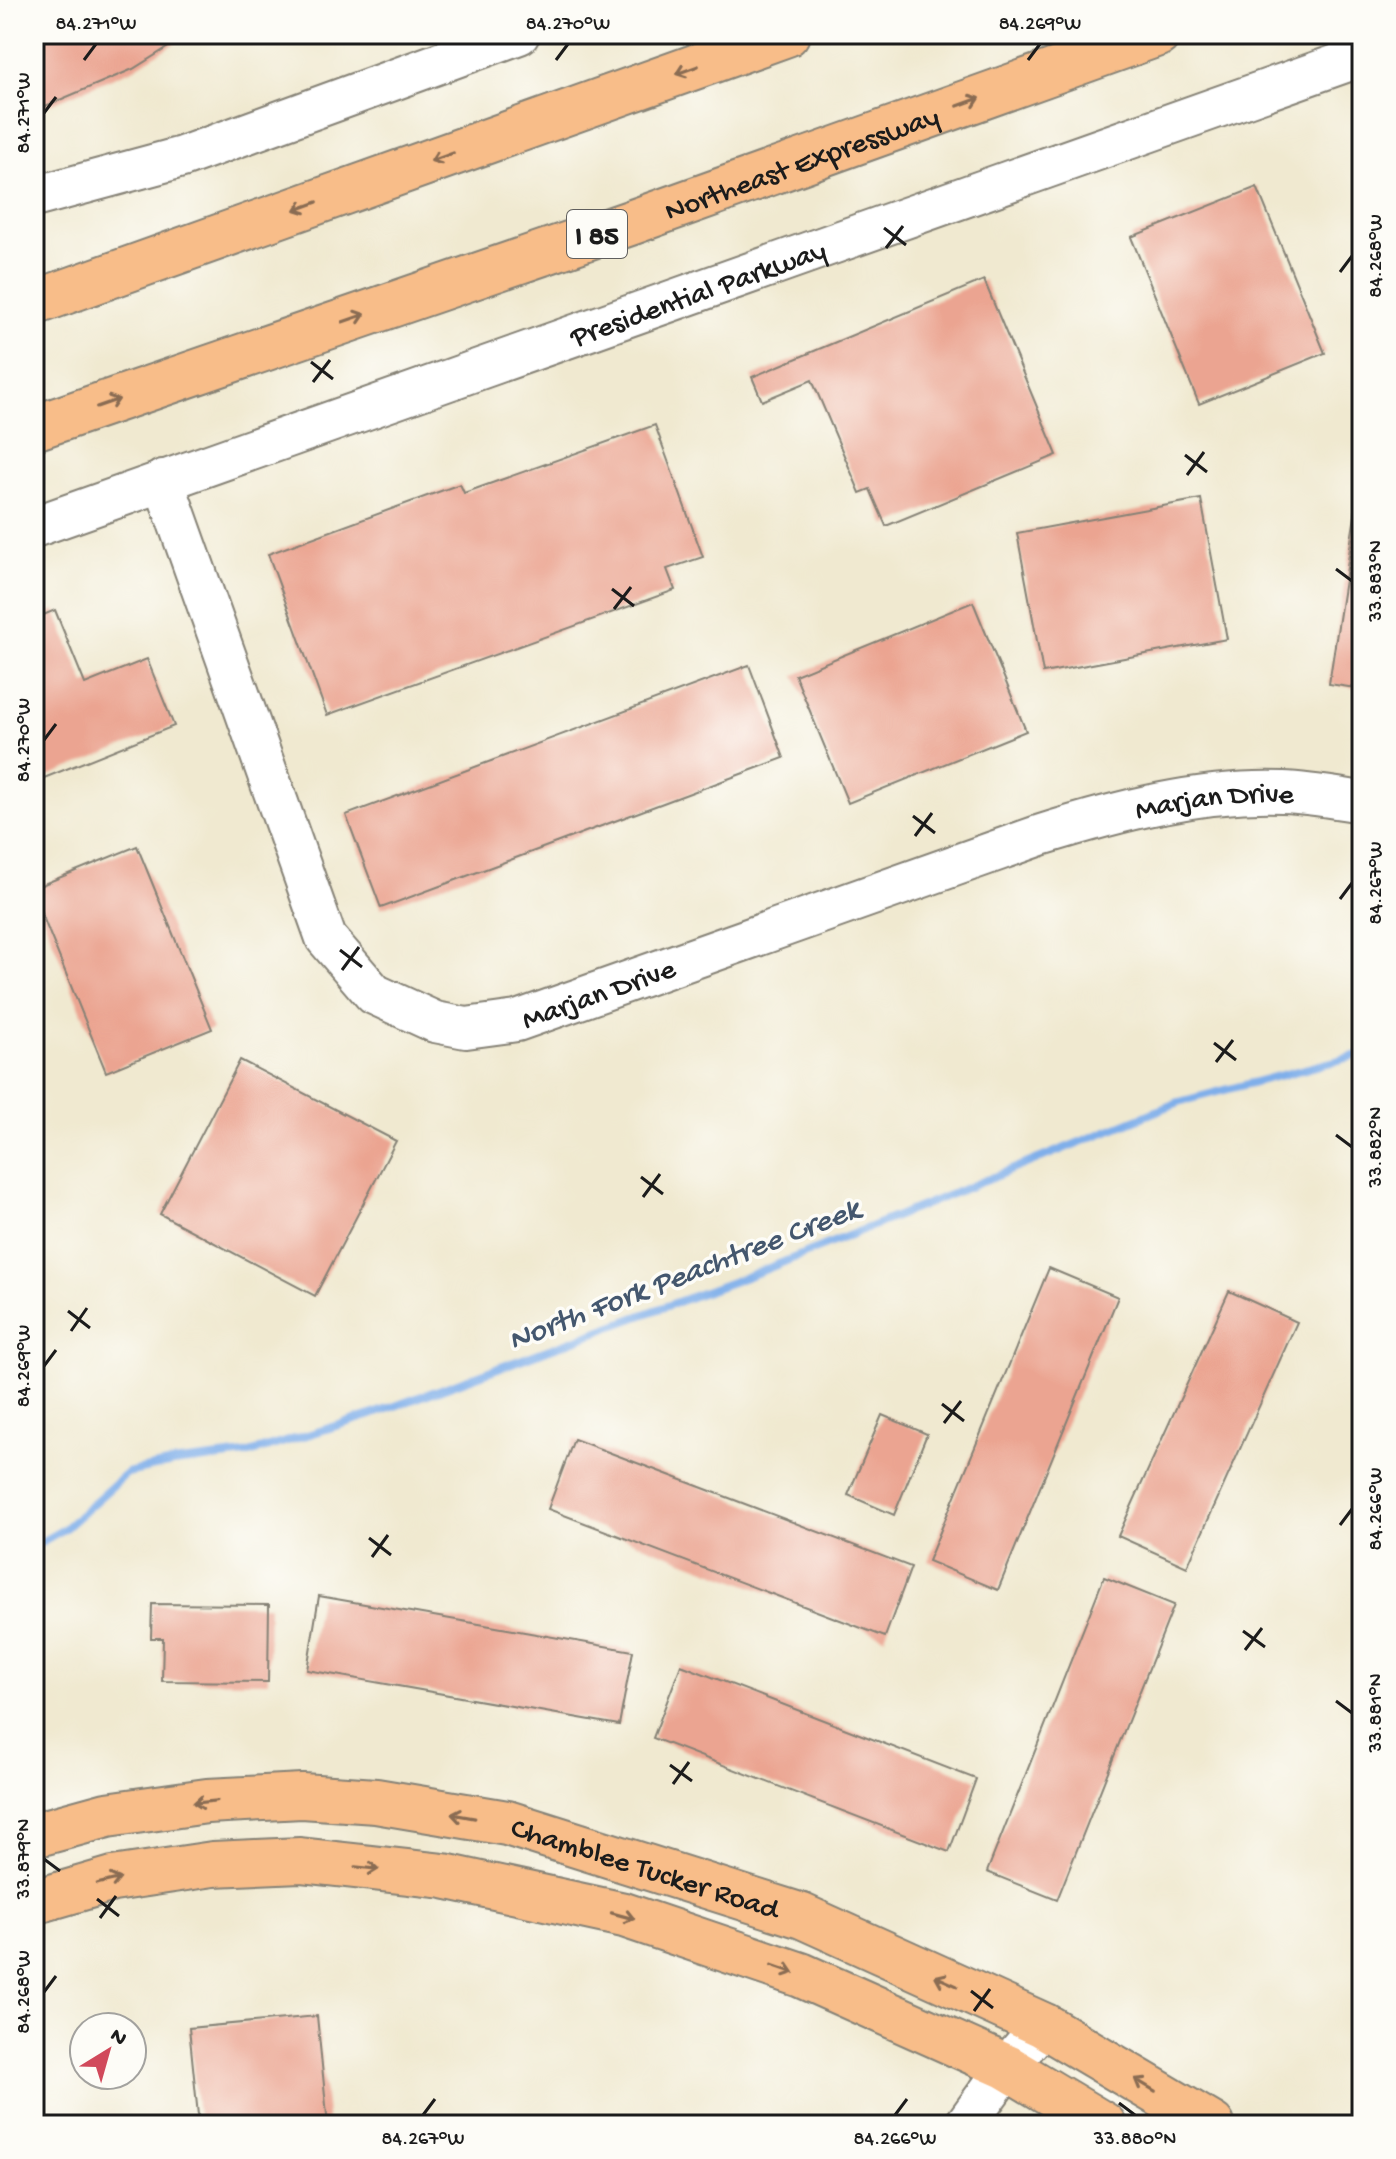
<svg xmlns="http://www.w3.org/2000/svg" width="1396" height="2159" font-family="'Gochi Hand',sans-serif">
<rect width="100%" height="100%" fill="#fdfcf7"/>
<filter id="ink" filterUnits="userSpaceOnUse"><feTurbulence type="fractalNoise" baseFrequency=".0125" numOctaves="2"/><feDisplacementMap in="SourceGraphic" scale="16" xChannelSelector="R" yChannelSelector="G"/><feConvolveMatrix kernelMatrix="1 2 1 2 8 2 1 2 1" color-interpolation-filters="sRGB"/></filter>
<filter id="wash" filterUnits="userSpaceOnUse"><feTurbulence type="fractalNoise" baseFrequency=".006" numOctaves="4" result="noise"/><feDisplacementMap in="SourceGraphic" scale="32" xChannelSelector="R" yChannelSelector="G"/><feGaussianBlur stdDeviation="1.8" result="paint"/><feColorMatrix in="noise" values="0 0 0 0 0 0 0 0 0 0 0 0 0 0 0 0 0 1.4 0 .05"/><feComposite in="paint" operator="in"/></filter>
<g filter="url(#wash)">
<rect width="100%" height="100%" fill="#f0e9d0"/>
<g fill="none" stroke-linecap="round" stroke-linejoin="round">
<polyline stroke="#7fafea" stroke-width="8" points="34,1546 64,1529 127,1473 172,1463 246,1454 368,1416 759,1272 1179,1102 1362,1054"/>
</g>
<g id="blocks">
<g fill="#eba491">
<polygon points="34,34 189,34 133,69 36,110 34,106"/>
<polygon points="1257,187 1325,353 1199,404 1131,237"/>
<polygon points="984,280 1057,455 886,526 870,489 860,493 812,380 762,401 752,377"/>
<polygon points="655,425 703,557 667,569 675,590 327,715 268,554 460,484 464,493"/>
<polygon points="1360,483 1362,484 1362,689 1329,684"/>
<polygon points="1201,499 1227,639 1043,673 1017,533"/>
<polygon points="973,602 1026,731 848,803 795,675"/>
<polygon points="55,610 85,684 147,659 174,726 34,782 34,619"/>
<polygon points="749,665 784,758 381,908 346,815"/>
<polygon points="137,846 212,1029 106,1072 34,895 34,888"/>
<polygon points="240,1060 396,1141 315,1296 160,1214"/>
<polygon points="1049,1268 1118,1297 998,1590 928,1561"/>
<polygon points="1229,1291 1297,1322 1187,1567 1118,1536"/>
<polygon points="882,1415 927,1434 894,1515 848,1495"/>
<polygon points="574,1439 911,1567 885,1637 548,1509"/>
<polygon points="1104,1577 1174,1605 1057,1900 987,1872"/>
<polygon points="319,1596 633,1651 619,1725 307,1670"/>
<polygon points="152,1604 269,1605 268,1682 162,1681 163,1638 151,1638"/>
<polygon points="681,1665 976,1779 949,1852 653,1738"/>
<polygon points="317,2016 328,2125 199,2125 189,2028"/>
</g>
</g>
</g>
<g filter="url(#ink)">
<use href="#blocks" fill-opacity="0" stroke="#868276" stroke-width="2"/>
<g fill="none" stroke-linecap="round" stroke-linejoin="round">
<defs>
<g id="minor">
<polyline points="34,197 182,157 519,34"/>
<path id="s1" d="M 163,480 L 326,938 L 374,994 L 435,1022 L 466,1028 L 517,1021 L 1041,835 C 1118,811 1201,789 1283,792 C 1309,793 1336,798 1362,802"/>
<path id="s2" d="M 34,527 L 1362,56"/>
<polyline points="965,2125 1007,2067 1043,2025"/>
</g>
<g id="major">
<path id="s3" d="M 34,1835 L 107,1815 L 207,1801 L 302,1796 L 376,1801 L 507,1823 L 802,1916 L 1043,2025 L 1212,2125"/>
<polyline points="34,1902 113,1879 213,1864 300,1860 444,1876 624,1915 801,1975 1007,2067 1104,2125"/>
</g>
<g id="highway">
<polyline points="34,303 787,34"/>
<path id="s4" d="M 34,428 L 630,223 L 1158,34"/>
</g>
</defs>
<use href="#minor" stroke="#868276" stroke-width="44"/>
<use href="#major" stroke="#868276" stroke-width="48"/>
<use href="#highway" stroke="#868276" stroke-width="48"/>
<use href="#minor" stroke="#fff" stroke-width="40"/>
<use href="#major" stroke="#f8bd89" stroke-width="44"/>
<use href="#highway" stroke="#f8bd89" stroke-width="44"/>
</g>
<defs><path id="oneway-shaft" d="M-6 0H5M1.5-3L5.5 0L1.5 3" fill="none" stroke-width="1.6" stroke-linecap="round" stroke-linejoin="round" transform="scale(2)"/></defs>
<g stroke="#8a6c52">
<use href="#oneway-shaft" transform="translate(687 70) rotate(160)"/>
<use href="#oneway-shaft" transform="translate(969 102) rotate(-20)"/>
<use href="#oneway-shaft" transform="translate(442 157) rotate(160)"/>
<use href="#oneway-shaft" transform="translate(306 206) rotate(160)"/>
<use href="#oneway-shaft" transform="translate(354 318) rotate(-19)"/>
<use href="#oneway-shaft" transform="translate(108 403) rotate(-19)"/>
<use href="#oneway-shaft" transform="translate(205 1802) rotate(174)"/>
<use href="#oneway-shaft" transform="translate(463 1816) rotate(-170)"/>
<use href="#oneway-shaft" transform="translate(367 1868) rotate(6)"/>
<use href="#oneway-shaft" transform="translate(109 1881) rotate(-13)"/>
<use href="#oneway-shaft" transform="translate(623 1916) rotate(15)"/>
<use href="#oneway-shaft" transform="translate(783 1969) rotate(19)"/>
<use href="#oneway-shaft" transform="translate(946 1981) rotate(-156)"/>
<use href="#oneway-shaft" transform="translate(1145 2085) rotate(-149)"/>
</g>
</g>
<path fill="none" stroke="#1c1c1c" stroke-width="3" d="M 84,60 L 96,44M 556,60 L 568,44M 1028,60 L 1040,44M 44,113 L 56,97M 884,228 L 906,245M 886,248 L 903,226M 1340,272 L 1352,256M 311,362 L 333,379M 313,382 L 330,360M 1185,455 L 1207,472M 1187,475 L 1204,452M 1336,569 L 1352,581M 612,589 L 634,606M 614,609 L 631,587M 44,740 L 56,724M 913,816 L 935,833M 915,836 L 932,813M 1340,899 L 1352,883M 340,950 L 362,967M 342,970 L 359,947M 1214,1043 L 1236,1060M 1216,1062 L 1233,1040M 1336,1135 L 1352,1147M 641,1177 L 663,1194M 643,1197 L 660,1174M 68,1311 L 90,1328M 71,1331 L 87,1308M 44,1366 L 56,1350M 942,1404 L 964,1421M 944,1423 L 961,1401M 1340,1525 L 1352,1509M 369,1538 L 391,1555M 372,1557 L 388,1535M 1243,1631 L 1265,1647M 1245,1650 L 1262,1628M 1336,1701 L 1352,1713M 670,1765 L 692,1781M 673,1784 L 689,1762M 44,1859 L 60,1871M 97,1899 L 119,1916M 100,1918 L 116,1896M 971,1991 L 993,2008M 44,1992 L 56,1976M 974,2011 L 990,1989M 1119,2103 L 1135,2115M 423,2115 L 435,2099M 895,2115 L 907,2099"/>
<g text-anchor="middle" stroke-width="7" stroke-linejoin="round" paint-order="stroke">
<rect fill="#fdfcf7" stroke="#605f5e" stroke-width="2" x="567" y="210" width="60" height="48" rx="6"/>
<g font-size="28" font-weight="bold" fill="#1c1c1c">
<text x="597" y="244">I 85</text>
</g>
<g font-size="30" fill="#1c1c1c" stroke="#fdfcf7">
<text dy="10" stroke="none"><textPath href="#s4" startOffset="812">Northeast Expressway</textPath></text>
<text dy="10" stroke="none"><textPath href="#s2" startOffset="704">Presidential Parkway</textPath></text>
<text dy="10" stroke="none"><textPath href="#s1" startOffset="1444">Marjan Drive</textPath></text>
<text dy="10" stroke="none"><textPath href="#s1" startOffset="796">Marjan Drive</textPath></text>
<text dy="10" stroke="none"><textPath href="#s3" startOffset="624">Chamblee Tucker Road</textPath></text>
</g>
<g font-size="32" font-style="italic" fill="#44576e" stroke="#fdfcf7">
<text transform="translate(683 1272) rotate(-21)" y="11">North Fork Peachtree Creek</text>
</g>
</g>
<rect width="1396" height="2159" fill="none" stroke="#fdfcf7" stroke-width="88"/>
<g transform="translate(108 2051) rotate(37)"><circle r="38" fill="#fdfcf7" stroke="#a3a29f" stroke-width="2"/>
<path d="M0-6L14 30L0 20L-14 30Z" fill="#d1495b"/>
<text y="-12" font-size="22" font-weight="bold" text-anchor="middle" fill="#1c1c1c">N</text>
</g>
<rect x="44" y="44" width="1308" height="2071" fill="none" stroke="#1c1c1c" stroke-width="3"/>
<g font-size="20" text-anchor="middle" fill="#1c1c1c">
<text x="96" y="29">84.271°W</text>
<text x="568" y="29">84.270°W</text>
<text x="1040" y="29">84.269°W</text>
<text transform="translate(22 113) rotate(-90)" y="7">84.271°W</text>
<text transform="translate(1374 256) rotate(-90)" y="7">84.268°W</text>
<text transform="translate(1374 581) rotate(-90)" y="7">33.883°N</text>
<text transform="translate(22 740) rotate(-90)" y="7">84.270°W</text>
<text transform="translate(1374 883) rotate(-90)" y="7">84.267°W</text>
<text transform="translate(1374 1147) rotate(-90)" y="7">33.882°N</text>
<text transform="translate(22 1366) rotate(-90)" y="7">84.269°W</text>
<text transform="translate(1374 1509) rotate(-90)" y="7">84.266°W</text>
<text transform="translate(1374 1713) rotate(-90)" y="7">33.881°N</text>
<text transform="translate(22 1859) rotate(-90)" y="7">33.879°N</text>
<text transform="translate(22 1992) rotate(-90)" y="7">84.268°W</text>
<text x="423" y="2144">84.267°W</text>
<text x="895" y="2144">84.266°W</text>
<text x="1135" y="2144">33.880°N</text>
</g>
</svg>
